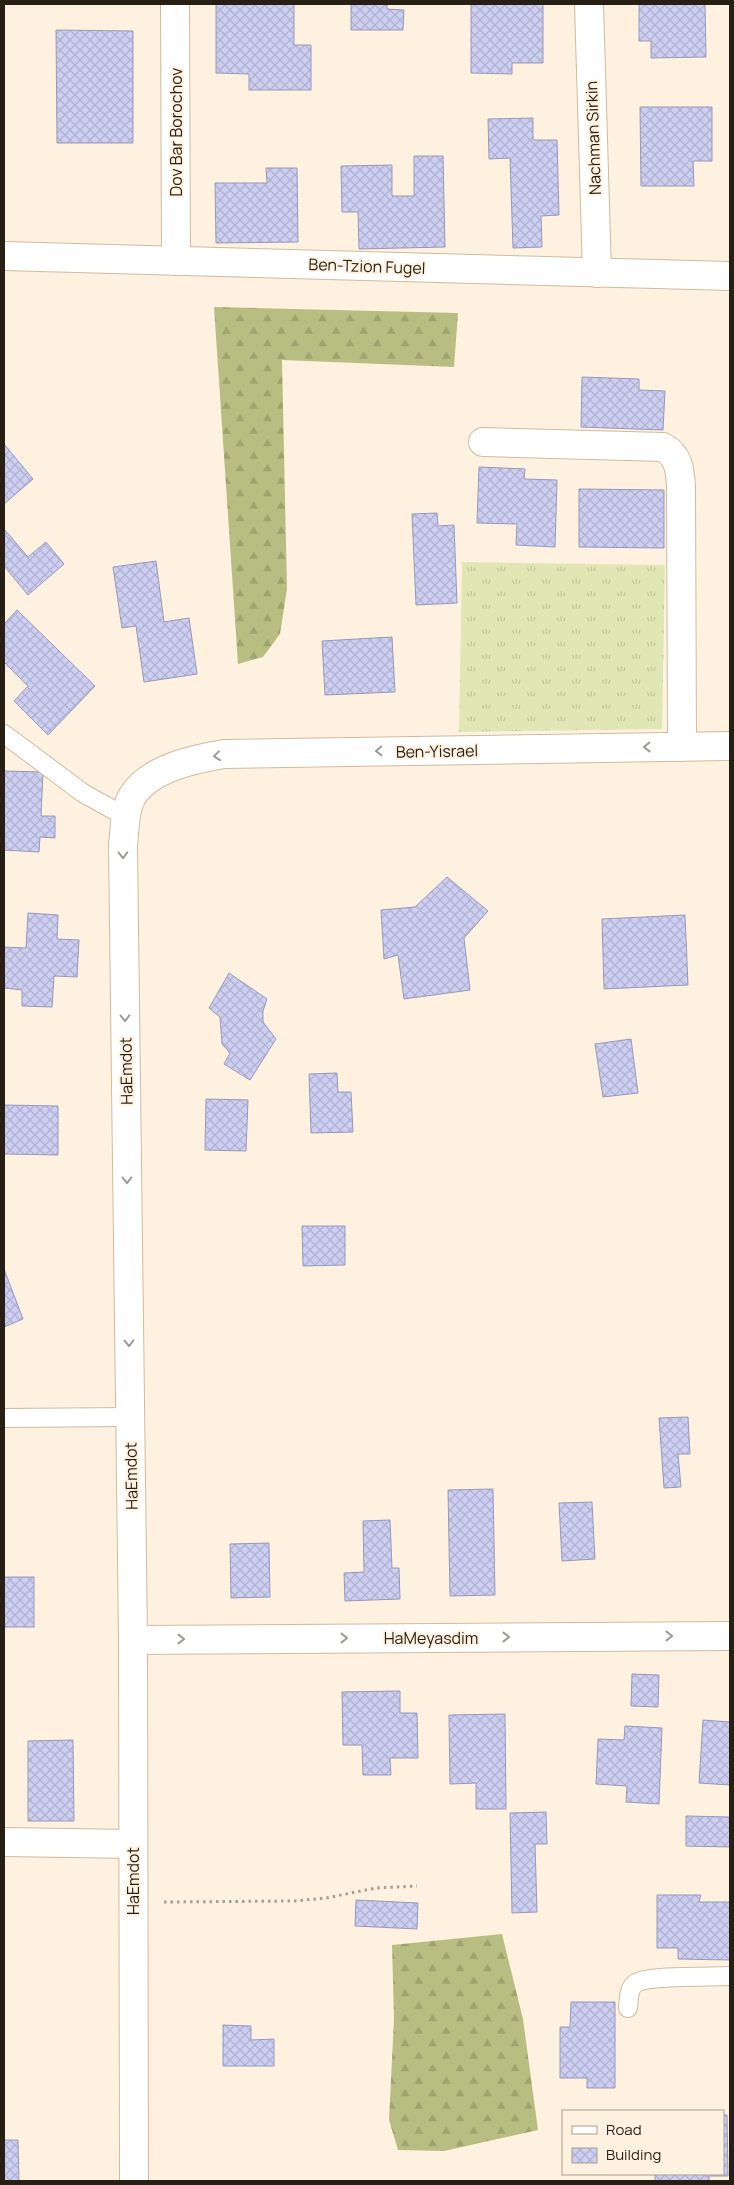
<svg xmlns="http://www.w3.org/2000/svg" width="734" height="2185" font-family="Manrope,sans-serif">
<defs>
<pattern id="grass-tufts" width="24" height="20" patternUnits="userSpaceOnUse" patternTransform="scale(1.25)"><rect width="24" height="20" fill="#e1e7b4"/><path d="M3 7l-1-3M5 7V3M7 7l1-3M15 17l-1-3M17 17v-4M19 17l1-3" fill="none" stroke="#c1c69a"/></pattern>
<pattern id="forest-firs" width="22" height="20" patternUnits="userSpaceOnUse" patternTransform="scale(1.25)"><rect width="22" height="20" fill="#b8be82"/><path d="M5 1l3.5 6h-7zM16 11l3.5 6h-7z" fill="#9ea36f"/></pattern>
<pattern id="building-cross-hatch" width="8" height="8" patternUnits="userSpaceOnUse" patternTransform="scale(1.25)"><rect width="8" height="8" fill="#cdcff2"/><path d="M0 0l8 8M0 8l8-8" fill="none" stroke="#b0b1cf"/></pattern>
</defs>
<rect width="100%" height="100%" fill="#fff1df"/>
<polygon fill="url(#grass-tufts)" points="462,562 665,565 662,729 459,732"/>
<g fill="url(#forest-firs)">
<polygon points="214,307 458,313 454,367 282,360 287,589 280,634 263,657 238,664"/>
<polygon points="502,1934 523,2019 538,2130 444,2151 398,2150 389,2120 394,2019 392,1945"/>
</g>
<g fill="url(#building-cross-hatch)" stroke="#9798b9">
<polygon points="216,4 294,4 294,45 311,45 311,90 249,90 249,74 216,73"/>
<polygon points="351,4 387,4 387,9 404,10 403,30 351,30"/>
<polygon points="471,4 543,4 543,63 512,63 512,74 471,73"/>
<polygon points="639,4 705,4 706,57 651,58 651,41 639,41"/>
<polygon points="56,30 133,31 133,143 57,143"/>
<polygon points="640,107 712,107 712,161 693,161 694,186 641,186"/>
<polygon points="533,118 533,140 557,140 559,215 541,216 542,247 513,248 510,158 489,159 488,119"/>
<polygon points="414,156 443,156 445,247 359,249 358,212 342,212 341,166 392,165 392,196 414,196"/>
<polygon points="266,168 297,168 298,242 216,243 215,183 267,183"/>
<polygon points="582,377 639,379 639,390 665,391 663,430 581,427"/>
<polygon points="4,444 33,479 4,504"/>
<polygon points="479,467 525,469 524,479 557,480 555,547 516,545 517,524 477,523"/>
<polygon points="579,489 664,490 664,548 579,547"/>
<polygon points="437,513 438,526 454,525 457,603 416,605 412,514"/>
<polygon points="4,529 28,557 46,542 64,564 28,595 4,566"/>
<polygon points="156,561 164,622 189,618 197,674 144,682 136,626 122,628 113,567"/>
<polygon points="17,610 95,686 48,735 14,701 28,686 4,662 4,624"/>
<polygon points="392,637 395,692 325,695 322,641"/>
<polygon points="4,771 43,772 41,816 55,816 55,838 40,837 39,852 4,850"/>
<polygon points="447,877 488,911 464,938 470,990 404,999 398,955 384,959 381,910 415,907"/>
<polygon points="28,913 58,915 57,939 79,940 77,977 54,976 52,1007 22,1006 22,990 4,988 4,947 26,948"/>
<polygon points="685,915 688,985 604,989 602,919"/>
<polygon points="229,973 267,999 263,1011 263,1022 276,1039 250,1080 224,1064 230,1053 222,1044 220,1017 209,1008"/>
<polygon points="631,1039 638,1093 603,1097 595,1044"/>
<polygon points="337,1073 338,1092 351,1092 353,1132 311,1133 309,1074"/>
<polygon points="206,1099 248,1100 246,1151 205,1150"/>
<polygon points="4,1105 58,1106 58,1155 4,1154"/>
<polygon points="302,1226 345,1226 345,1265 303,1266"/>
<polygon points="4,1269 23,1319 4,1327"/>
<polygon points="688,1417 690,1454 678,1454 681,1487 664,1488 659,1418"/>
<polygon points="493,1489 495,1595 450,1596 448,1490"/>
<polygon points="592,1502 595,1559 562,1561 559,1503"/>
<polygon points="390,1520 392,1568 399,1568 400,1599 345,1601 344,1573 364,1572 363,1521"/>
<polygon points="269,1543 270,1597 231,1598 230,1544"/>
<rect x="4" y="1577" width="30" height="50"/>
<polygon points="632,1674 659,1675 658,1707 631,1706"/>
<polygon points="400,1691 400,1713 417,1713 418,1758 390,1758 391,1775 363,1775 362,1745 343,1745 342,1692"/>
<polygon points="505,1714 506,1809 476,1809 476,1783 450,1784 449,1715"/>
<polygon points="703,1720 730,1722 730,1785 699,1783"/>
<polygon points="625,1726 662,1728 659,1804 626,1802 627,1786 596,1784 598,1739 624,1740"/>
<polygon points="73,1740 74,1821 28,1821 28,1741"/>
<polygon points="546,1812 547,1844 535,1844 537,1912 512,1913 510,1813"/>
<polygon points="686,1816 730,1817 730,1847 686,1846"/>
<polygon points="657,1895 701,1895 699,1902 730,1902 730,1960 678,1959 678,1948 657,1948"/>
<polygon points="356,1900 418,1903 417,1929 355,1926"/>
<polygon points="571,2002 615,2002 615,2088 587,2088 587,2078 560,2078 560,2027 570,2027"/>
<polygon points="223,2025 251,2026 251,2040 274,2039 274,2066 223,2066"/>
<polygon points="723,2115 727,2115 728,2176 709,2176 709,2181 655,2181 655,2174 723,2174"/>
<polygon points="4,2140 18,2140 19,2181 4,2181"/>
</g>
<g fill="none" stroke-linecap="round" stroke-linejoin="round">
<defs>
<g id="service">
<polyline points="4,734 83,793 126,817"/>
<polyline points="4,1418 130,1417"/>
<path d="M 628,2008 C 629,2000 628,1988 636,1983 C 648,1975 713,1977 730,1976"/>
</g>
<g id="minor">
<polyline points="175,4 176,261"/>
<polyline points="589,4 597,273"/>
<path d="M 483,442 L 663,447 C 679,456 680,470 681,487 L 682,747"/>
<polyline points="133,1640 730,1636"/>
<polyline points="4,1842 133,1844"/>
<path d="M 134,2181 L 133,1640 L 123,845 C 125,829 124,809 133,795 C 151,768 194,759 224,754 L 730,746"/>
</g>
<polyline id="tertiary" points="4,256 730,276"/>
</defs>
<use href="#service" stroke="#d1ba9d" stroke-width="20"/>
<use href="#minor" stroke="#d1ba9d" stroke-width="30"/>
<use href="#tertiary" stroke="#d1ba9d" stroke-width="30"/>
<polyline stroke="#aa9e8f" stroke-width="3" stroke-dasharray="2.5 4" stroke-linecap="butt" points="164,1902 295,1901 326,1898 376,1888 417,1886"/>
<use href="#service" stroke="#fff" stroke-width="18"/>
<use href="#minor" stroke="#fff" stroke-width="28"/>
<use href="#tertiary" stroke="#fff" stroke-width="28"/>
</g>
<defs><path id="oneway-chevron" d="M-2-3.5L2.5 0L-2 3.5" fill="none" stroke-width="1.6" stroke-linecap="round" stroke-linejoin="round" transform="scale(1.25)"/></defs>
<g stroke="#9e9a95">
<use href="#oneway-chevron" transform="translate(647 747) rotate(179)"/>
<use href="#oneway-chevron" transform="translate(379 751) rotate(179)"/>
<use href="#oneway-chevron" transform="translate(217 756) rotate(173)"/>
<use href="#oneway-chevron" transform="translate(123 855) rotate(89)"/>
<use href="#oneway-chevron" transform="translate(125 1018) rotate(89)"/>
<use href="#oneway-chevron" transform="translate(127 1180) rotate(89)"/>
<use href="#oneway-chevron" transform="translate(129 1343) rotate(89)"/>
<use href="#oneway-chevron" transform="translate(669 1636)"/>
<use href="#oneway-chevron" transform="translate(506 1637)"/>
<use href="#oneway-chevron" transform="translate(344 1638)"/>
<use href="#oneway-chevron" transform="translate(181 1639)"/>
</g>
<g text-anchor="middle" stroke-width="4" stroke-linejoin="round" paint-order="stroke">
<g font-size="16" fill="#281f14" stroke="#fff1df">
<text transform="translate(176 132) rotate(-90)" y="6">Dov Bar Borochov</text>
<text transform="translate(593 138) rotate(-92)" y="6">Nachman Sirkin</text>
<text transform="translate(367 266) rotate(2)" y="6">Ben-Tzion Fugel</text>
<text transform="translate(437 751) rotate(-1)" y="6">Ben-Yisrael</text>
<text transform="translate(126 1071) rotate(-91)" y="6">HaEmdot</text>
<text transform="translate(131 1476) rotate(-91)" y="6">HaEmdot</text>
<text x="431" y="1644">HaMeyasdim</text>
<text transform="translate(133 1881) rotate(-90)" y="6">HaEmdot</text>
</g>
</g>
<rect width="734" height="2185" fill="none" stroke="#281f14" stroke-width="10"/>
<rect x="562" y="2110" width="162" height="65" fill="#fff1df" stroke="#a99d8e"/>
<rect x="572" y="2126" width="25" height="8" fill="#ffffff" stroke="#a99d8e"/>
<text x="606" y="2135" font-size="15" fill="#281f14">Road</text>
<rect x="572" y="2148" width="25" height="15" fill="url(#building-cross-hatch)" stroke="#a99d8e"/>
<text x="606" y="2160" font-size="15" fill="#281f14">Building</text>
</svg>
